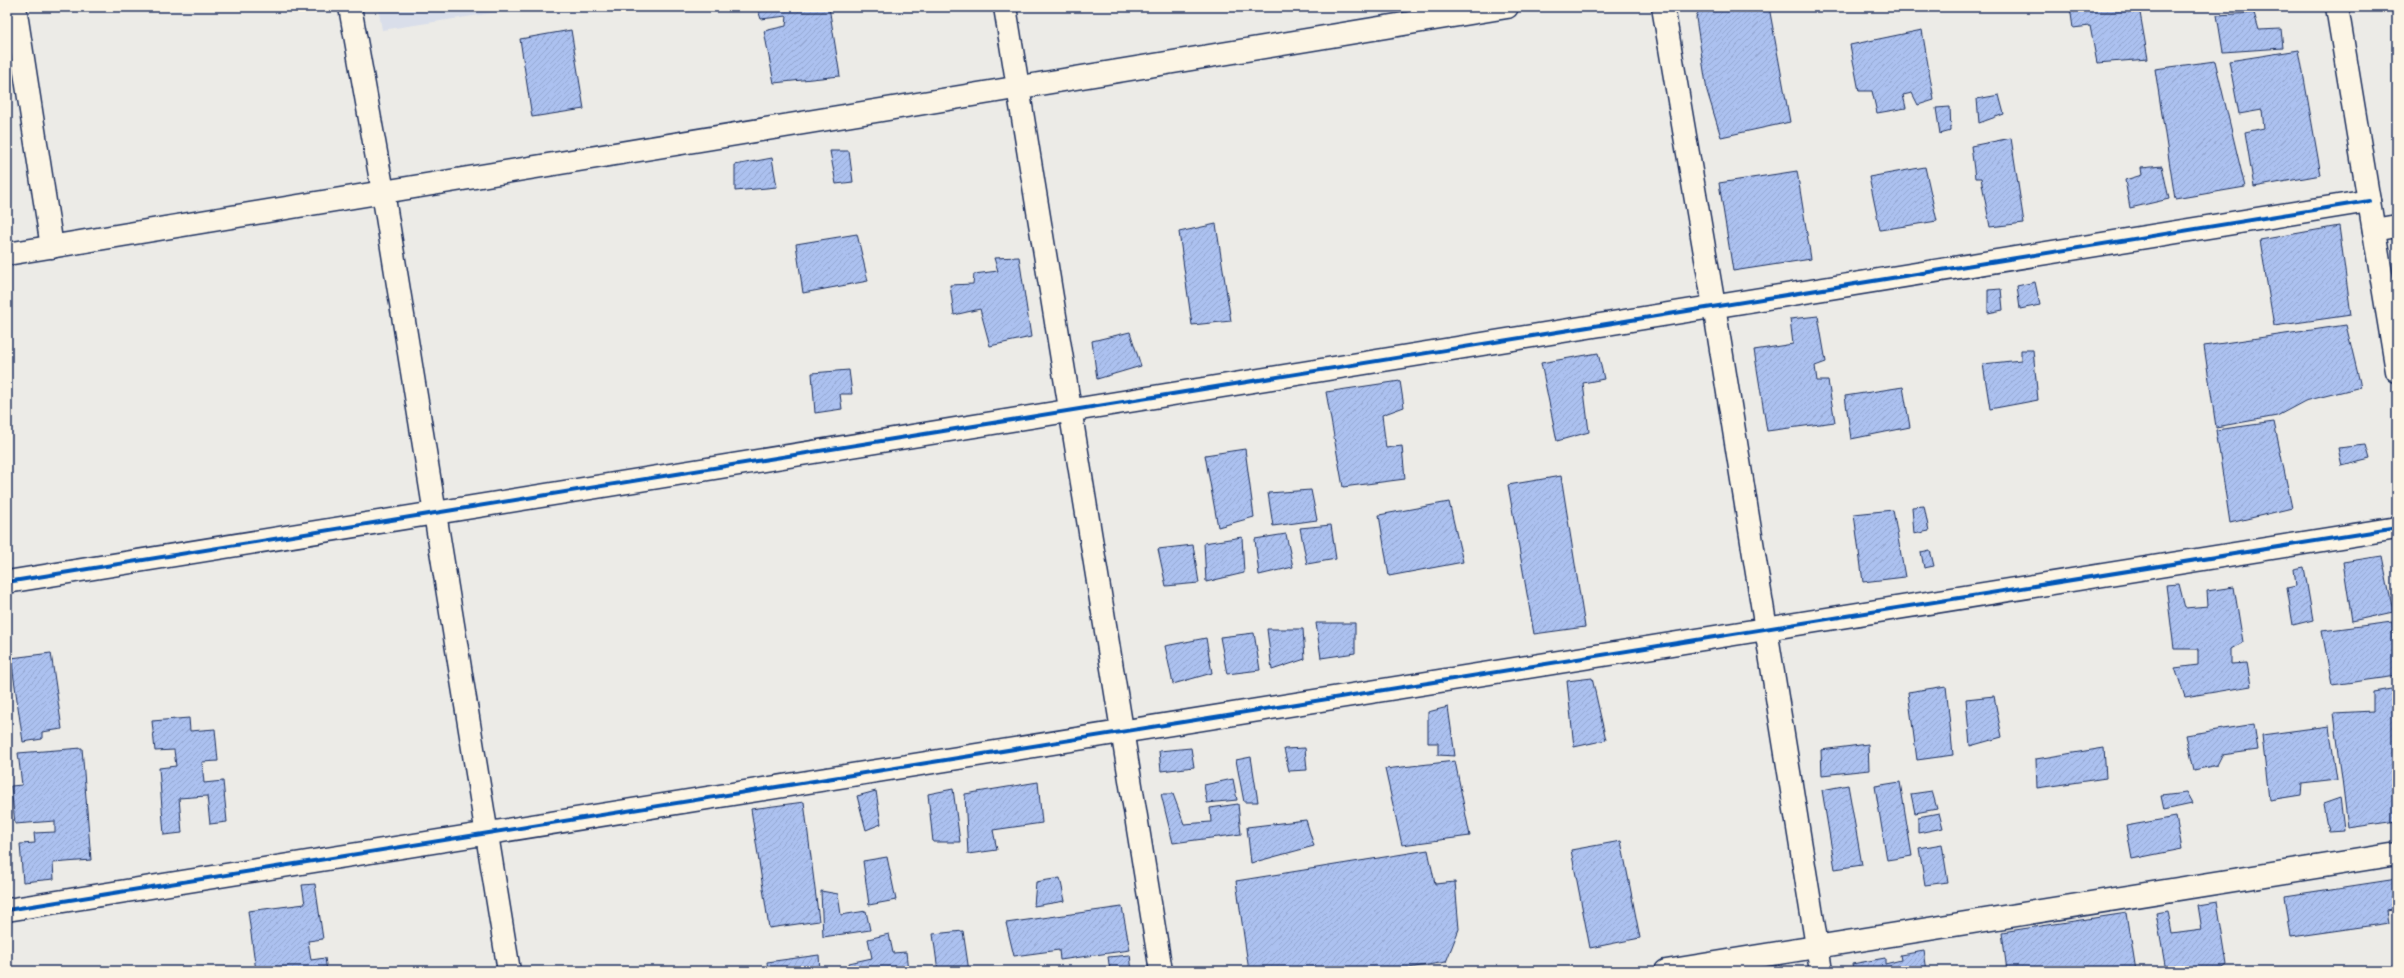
<svg xmlns="http://www.w3.org/2000/svg" width="2404" height="978" font-family="'Patrick Hand',sans-serif">
<defs>
<pattern id="building-hatch" width="6" height="6" patternUnits="userSpaceOnUse"><rect width="6" height="6" fill="#acc1f0"/><path d="M-1 1l2-2M0 6l6-6M5 7l2-2" fill="none" stroke="#93a6d0"/></pattern>
</defs>
<rect width="100%" height="100%" fill="#ecebe7"/>
<filter id="ink" filterUnits="userSpaceOnUse"><feTurbulence type="fractalNoise" baseFrequency=".025" numOctaves="2"/><feDisplacementMap in="SourceGraphic" scale="8" xChannelSelector="R" yChannelSelector="G"/><feConvolveMatrix kernelMatrix="1 2 1 2 8 2 1 2 1" color-interpolation-filters="sRGB"/></filter>
<g filter="url(#ink)">
<polygon fill="#d9deea" points="378,7 532,7 382,30"/>
<g fill="url(#building-hatch)" stroke="#1b2f5e">
<polygon points="757,7 829,7 840,76 774,83 764,31 786,26 787,16 761,19"/>
<polygon points="1700,7 1769,7 1790,122 1721,137 1707,91 1696,18"/>
<polygon points="2070,7 2139,7 2148,59 2097,63 2090,26 2073,28"/>
<polygon points="2254,13 2259,30 2281,29 2283,48 2223,52 2217,15"/>
<polygon points="571,30 584,109 532,117 520,39"/>
<polygon points="1922,30 1934,100 1918,105 1912,93 1903,95 1906,108 1877,113 1872,91 1859,91 1850,45"/>
<polygon points="2299,50 2321,175 2254,187 2245,132 2264,128 2262,110 2239,114 2229,61"/>
<polygon points="2215,61 2245,187 2175,199 2155,69"/>
<polygon points="1999,95 2004,114 1979,123 1977,99"/>
<polygon points="1950,107 1951,131 1940,134 1936,108"/>
<polygon points="2011,138 2024,223 1990,227 1981,178 1975,178 1971,146"/>
<polygon points="830,151 849,151 853,182 836,184"/>
<polygon points="772,158 777,187 735,191 735,165"/>
<polygon points="2162,166 2169,199 2130,208 2125,180 2142,175 2141,168"/>
<polygon points="1925,167 1937,221 1880,230 1869,177"/>
<polygon points="1797,171 1811,259 1733,271 1719,183"/>
<polygon points="1216,224 1231,321 1192,325 1179,232"/>
<polygon points="2339,226 2351,315 2274,326 2260,240"/>
<polygon points="857,234 868,281 803,293 796,244"/>
<polygon points="1019,257 1031,337 990,346 980,309 954,315 950,285 973,284 974,274 998,271 994,258"/>
<polygon points="2035,282 2040,305 2020,309 2017,286"/>
<polygon points="2001,289 2003,310 1988,313 1988,290"/>
<polygon points="1818,316 1826,362 1815,366 1817,381 1828,381 1835,422 1767,431 1754,350 1793,344 1790,319"/>
<polygon points="2346,325 2361,387 2305,401 2277,416 2216,427 2204,346"/>
<polygon points="1130,332 1141,366 1097,379 1092,341"/>
<polygon points="2021,350 2033,350 2038,400 1990,409 1983,364 2021,360"/>
<polygon points="1598,353 1604,379 1583,383 1589,432 1557,441 1541,363"/>
<polygon points="849,370 852,394 840,394 842,409 815,413 812,373"/>
<polygon points="1400,381 1404,407 1382,415 1386,448 1402,446 1405,479 1343,487 1326,392"/>
<polygon points="1903,387 1910,427 1851,439 1845,396"/>
<polygon points="2274,422 2292,508 2230,523 2216,430"/>
<polygon points="2366,445 2370,459 2342,466 2338,448"/>
<polygon points="1245,449 1254,517 1218,527 1205,455"/>
<polygon points="1561,476 1585,627 1534,634 1508,485"/>
<polygon points="1311,490 1317,520 1273,526 1268,493"/>
<polygon points="1449,502 1463,562 1389,576 1379,515"/>
<polygon points="1924,506 1929,531 1914,534 1912,507"/>
<polygon points="1893,510 1905,577 1863,582 1854,514"/>
<polygon points="1331,525 1336,559 1307,564 1300,528"/>
<polygon points="1286,534 1293,567 1259,575 1255,539"/>
<polygon points="1242,537 1244,573 1206,582 1204,543"/>
<polygon points="1193,545 1199,583 1166,586 1158,549"/>
<polygon points="1930,550 1934,566 1924,568 1921,552"/>
<polygon points="2382,556 2393,612 2352,621 2343,562"/>
<polygon points="2304,567 2313,620 2293,625 2287,588 2296,586 2294,569"/>
<polygon points="2179,584 2185,608 2208,606 2207,591 2234,587 2243,642 2231,649 2231,664 2247,663 2251,686 2185,697 2175,668 2198,665 2198,649 2174,649 2166,585"/>
<polygon points="2392,622 2397,676 2332,685 2322,631"/>
<polygon points="1316,623 1355,623 1355,653 1321,658"/>
<polygon points="1267,629 1303,629 1305,659 1272,670"/>
<polygon points="1254,633 1260,670 1227,674 1220,637"/>
<polygon points="1206,638 1212,673 1173,684 1165,646"/>
<polygon points="51,653 62,729 42,732 42,739 23,742 11,658"/>
<polygon points="1592,678 1606,740 1574,747 1567,681"/>
<polygon points="1946,686 1953,755 1917,760 1908,692"/>
<polygon points="2397,688 2397,821 2348,828 2334,713 2373,711 2373,692"/>
<polygon points="1994,696 2002,737 1970,746 1966,699"/>
<polygon points="1448,707 1455,756 1438,755 1438,743 1428,743 1428,712"/>
<polygon points="189,718 190,731 215,729 218,761 202,762 204,783 223,781 227,822 210,824 207,796 179,798 182,833 164,835 159,768 176,766 174,750 155,751 152,721"/>
<polygon points="2254,724 2258,750 2222,755 2217,765 2194,770 2186,735"/>
<polygon points="2329,726 2337,780 2302,784 2301,795 2269,800 2262,735"/>
<polygon points="1868,744 1869,770 1822,775 1821,750"/>
<polygon points="82,748 91,860 53,863 54,879 23,882 20,844 35,843 34,833 55,832 55,821 15,824 11,786 22,785 18,753"/>
<polygon points="1191,748 1194,767 1161,771 1159,751"/>
<polygon points="1305,748 1307,770 1289,771 1284,749"/>
<polygon points="2104,748 2106,778 2037,788 2036,759"/>
<polygon points="1251,757 1258,802 1244,802 1236,760"/>
<polygon points="1455,761 1470,836 1402,845 1385,769"/>
<polygon points="1233,779 1237,800 1207,803 1204,785"/>
<polygon points="1038,782 1042,823 993,830 997,850 968,854 965,794"/>
<polygon points="1900,782 1912,856 1887,860 1875,786"/>
<polygon points="1848,785 1862,865 1835,869 1822,790"/>
<polygon points="953,789 960,842 933,842 928,794"/>
<polygon points="876,791 881,824 866,830 857,796"/>
<polygon points="1932,791 1937,809 1915,813 1911,794"/>
<polygon points="2186,793 2192,804 2164,810 2161,796"/>
<polygon points="1161,794 1173,794 1184,824 1211,822 1210,808 1238,804 1241,834 1173,843"/>
<polygon points="2340,798 2344,830 2328,831 2323,804"/>
<polygon points="804,802 819,921 769,928 751,809"/>
<polygon points="1939,813 1943,828 1918,833 1918,817"/>
<polygon points="2176,817 2182,849 2132,859 2126,826"/>
<polygon points="1306,820 1314,846 1251,863 1247,827"/>
<polygon points="1621,841 1640,938 1590,948 1571,850"/>
<polygon points="1942,844 1948,882 1925,885 1919,848"/>
<polygon points="1428,850 1435,884 1455,882 1459,929 1446,962 1390,971 1249,971 1236,881"/>
<polygon points="887,857 896,900 869,905 863,861"/>
<polygon points="1060,878 1065,901 1034,906 1036,882"/>
<polygon points="2397,879 2397,908 2387,910 2389,923 2291,937 2285,896"/>
<polygon points="315,884 323,939 308,941 311,960 325,958 327,971 256,971 248,911 305,904 302,885"/>
<polygon points="821,891 838,894 841,915 866,911 870,930 823,937"/>
<polygon points="2217,902 2227,965 2223,968 2223,971 2166,971 2156,913 2168,911 2172,934 2202,930 2198,905"/>
<polygon points="1122,907 1130,950 1060,960 1059,950 1014,956 1006,923"/>
<polygon points="2127,913 2136,971 2007,971 2002,932"/>
<polygon points="963,931 969,971 938,971 933,934"/>
<polygon points="889,934 893,953 906,952 908,971 850,971 849,963 872,958 868,939"/>
<polygon points="1924,951 1927,971 1847,971 1853,968 1852,964 1885,958 1885,964 1901,960 1900,955"/>
<polygon points="819,955 820,971 768,971 767,962"/>
<polygon points="1130,955 1132,971 1110,971 1108,957"/>
</g>
<g fill="none" stroke-linecap="round" stroke-linejoin="round">
<defs>
<g id="minor">
<polyline points="15,7 52,247"/>
<polyline points="350,7 383,192 509,971"/>
<polyline points="1005,7 1161,971"/>
<polyline points="1663,7 1714,306 1821,971"/>
<polyline points="2337,7 2397,371"/>
<polyline points="2374,230 2397,226"/>
<polyline points="7,254 1507,7"/>
<polyline points="7,582 2369,201"/>
<polyline points="7,910 2397,528"/>
<polyline points="1666,971 2397,854"/>
</g>
</defs>
<use href="#minor" stroke="#1b2f5e" stroke-width="25"/>
<use href="#minor" stroke="#fcf5e5" stroke-width="22"/>
<defs>
<g id="cycleway">
<polyline points="7,582 2369,201"/>
<polyline points="7,910 2397,528"/>
</g>
</defs>
<use href="#cycleway" stroke="#fcf5e5" stroke-width="6"/>
<use href="#cycleway" stroke="#0057b8" stroke-width="4"/>
</g>
</g>
<rect width="2404" height="978" fill="none" stroke="#fcf5e5" stroke-width="24"/>
<rect x="12" y="12" width="2380" height="954" fill="none" stroke="#1b2f5e" stroke-width="1.5" filter="url(#ink)"/>
</svg>
